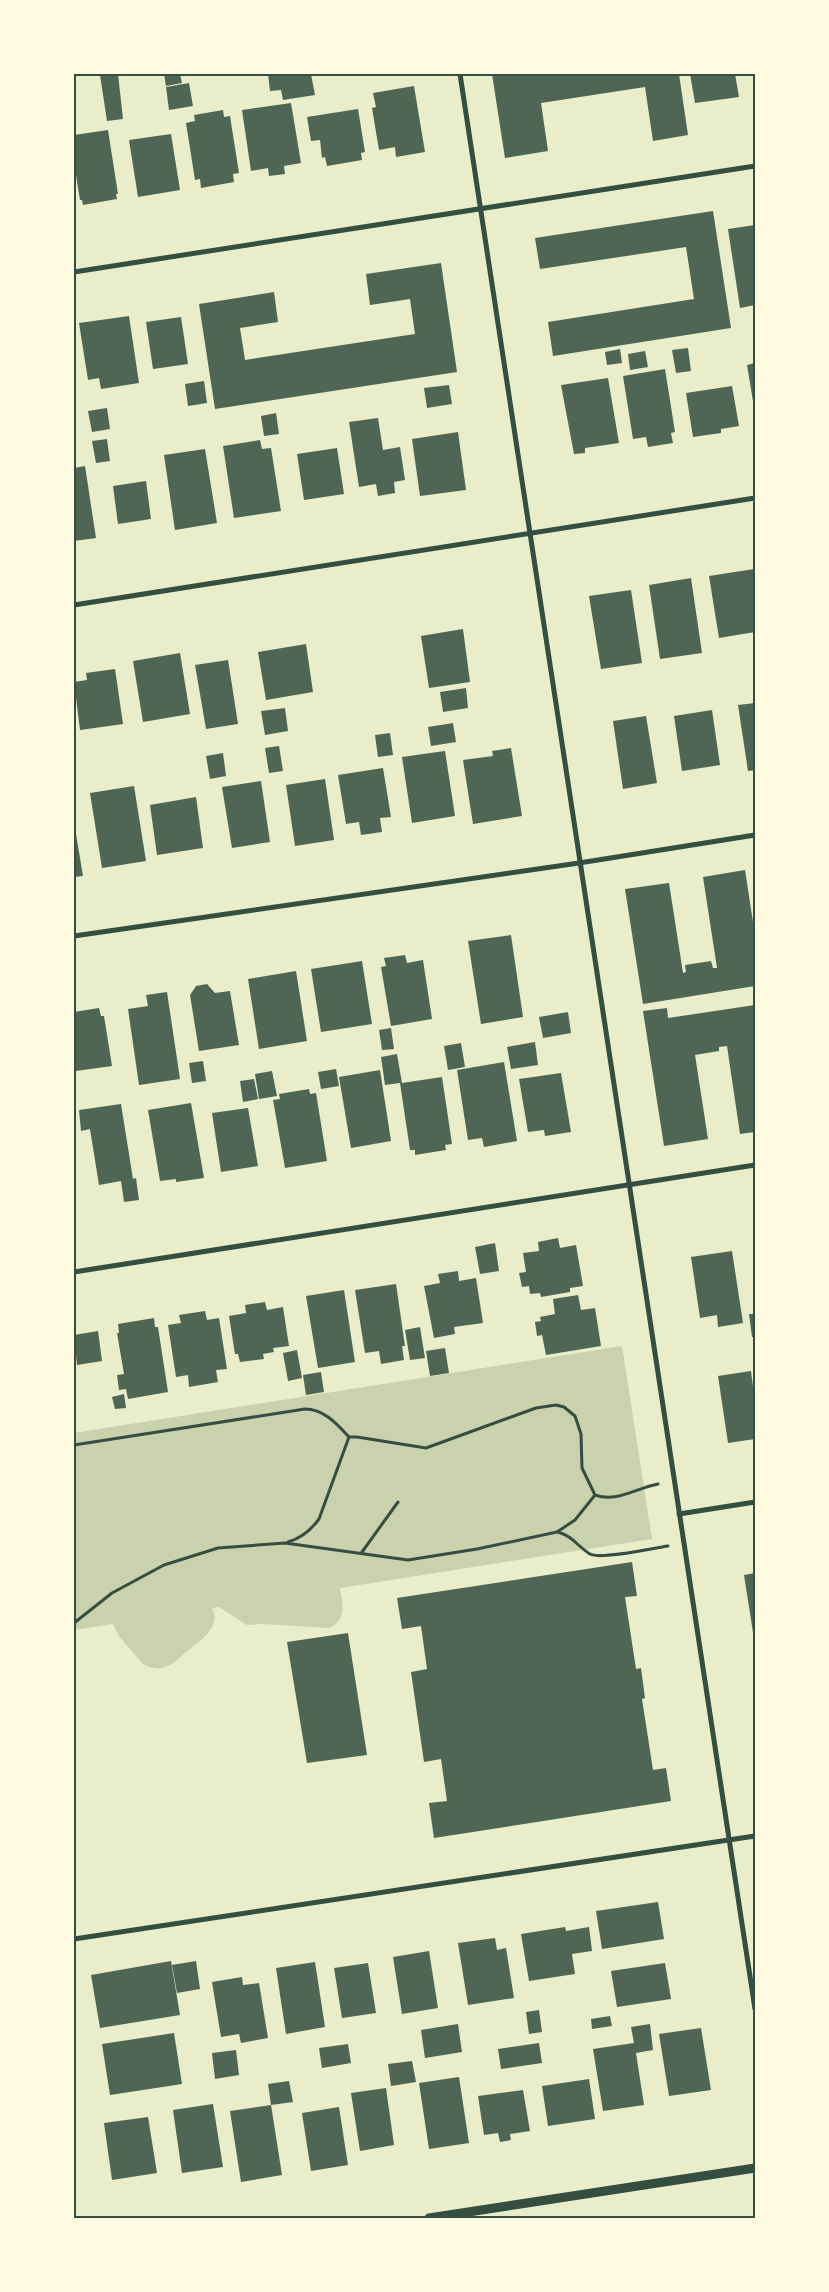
<svg xmlns="http://www.w3.org/2000/svg" width="829" height="2292" font-family="'Source Sans 3',sans-serif">
<rect width="100%" height="100%" fill="#e9edc9"/>
<path fill="#cad2ad" d="M 622,1346 L 652,1539 L 340,1588 C 343,1603 347,1621 329,1628 L 262,1624 L 247,1625 L 219,1607 L 212,1608 C 222,1627 200,1641 187,1651 C 181,1656 174,1664 165,1667 C 158,1670 150,1668 143,1664 L 119,1636 L 113,1624 L 74,1630 L 74,1433 Z"/>
<g fill="#4f6655">
<polygon points="118,74 123,119 107,121 100,75"/>
<polygon points="164,74 180,74 182,83 166,86"/>
<polygon points="268,74 311,74 315,95 283,100 281,90 270,91"/>
<polygon points="492,74 679,74 688,135 653,141 645,87 541,103 548,151 505,158"/>
<polygon points="690,74 735,74 739,97 695,103"/>
<polygon points="189,83 193,106 169,110 166,87"/>
<polygon points="414,86 425,152 396,157 395,147 379,150 372,108 376,107 373,93"/>
<polygon points="291,103 301,163 284,166 285,174 269,176 268,168 251,171 242,110"/>
<polygon points="358,109 365,152 361,153 362,160 327,166 325,157 322,158 320,140 311,141 307,117"/>
<polygon points="223,110 224,117 230,116 239,173 233,174 234,182 201,188 200,179 195,180 186,123 195,121 194,115"/>
<polygon points="108,130 118,194 116,194 117,199 83,205 82,200 80,200 74,163 74,135"/>
<polygon points="171,134 180,190 138,197 129,140"/>
<polygon points="713,211 731,328 553,356 548,322 694,299 686,247 540,269 535,238"/>
<polygon points="755,225 755,305 740,308 728,229"/>
<polygon points="441,263 457,372 215,409 199,304 274,292 278,322 240,328 245,360 415,334 410,299 370,305 366,274"/>
<polygon points="129,316 139,383 101,389 99,378 88,380 79,323"/>
<polygon points="181,317 188,364 153,369 146,322"/>
<polygon points="688,348 691,371 676,373 672,350"/>
<polygon points="620,349 622,363 607,365 605,352"/>
<polygon points="645,351 648,367 630,370 628,354"/>
<polygon points="755,363 755,406 754,407 747,365"/>
<polygon points="665,369 675,432 671,433 673,443 648,447 646,437 633,439 623,376"/>
<polygon points="608,378 619,443 585,448 585,453 574,454 561,385"/>
<polygon points="204,381 207,403 188,406 185,384"/>
<polygon points="449,385 452,404 427,408 424,388"/>
<polygon points="732,386 739,426 721,429 721,433 693,437 686,393"/>
<polygon points="107,408 110,429 92,432 88,411"/>
<polygon points="276,413 279,434 264,436 261,416"/>
<polygon points="378,418 383,450 400,447 405,480 394,482 395,493 378,496 376,484 359,487 349,422"/>
<polygon points="458,432 466,490 420,496 412,439"/>
<polygon points="107,439 110,461 96,463 92,441"/>
<polygon points="260,440 262,449 271,448 281,511 234,518 223,446"/>
<polygon points="337,448 344,494 304,500 297,454"/>
<polygon points="205,449 217,523 175,530 164,455"/>
<polygon points="85,466 96,538 74,541 74,468"/>
<polygon points="146,481 151,519 118,524 113,486"/>
<polygon points="754,569 755,632 719,638 709,576"/>
<polygon points="691,578 702,653 660,659 649,585"/>
<polygon points="631,590 642,663 601,669 589,596"/>
<polygon points="463,629 470,682 429,688 421,636"/>
<polygon points="306,644 313,692 266,700 258,652"/>
<polygon points="180,653 190,714 143,722 133,661"/>
<polygon points="228,660 238,724 206,729 195,665"/>
<polygon points="115,669 123,724 80,730 74,682 87,680 86,673"/>
<polygon points="466,688 468,708 443,712 440,692"/>
<polygon points="755,703 755,770 748,771 738,705"/>
<polygon points="285,708 288,731 265,735 261,711"/>
<polygon points="712,710 720,765 682,771 674,716"/>
<polygon points="646,716 657,783 623,789 613,721"/>
<polygon points="453,723 456,742 431,746 428,727"/>
<polygon points="390,733 393,755 378,757 375,735"/>
<polygon points="279,746 283,771 269,773 265,748"/>
<polygon points="511,748 522,816 473,824 463,760 493,756 492,751"/>
<polygon points="445,751 455,816 412,823 402,757"/>
<polygon points="223,753 226,776 210,779 206,756"/>
<polygon points="383,768 391,817 380,818 382,832 361,835 359,822 346,824 338,775"/>
<polygon points="325,779 334,840 295,846 286,785"/>
<polygon points="261,781 270,842 232,848 222,787"/>
<polygon points="134,786 146,861 102,868 90,793"/>
<polygon points="196,797 203,848 157,855 150,805"/>
<polygon points="74,828 75,828 83,876 74,877"/>
<polygon points="745,870 755,935 755,986 643,1004 625,889 669,883 683,973 686,972 685,965 711,961 713,968 717,968 703,877"/>
<polygon points="511,935 523,1017 481,1024 468,941"/>
<polygon points="405,955 407,963 423,960 432,1019 391,1026 381,967 386,966 384,958"/>
<polygon points="362,961 372,1024 321,1032 311,969"/>
<polygon points="296,971 307,1041 259,1049 248,979"/>
<polygon points="207,984 215,993 230,991 239,1045 199,1051 190,995 196,986"/>
<polygon points="167,992 180,1079 139,1085 128,1009 148,1006 146,995"/>
<polygon points="755,1005 755,1132 740,1134 727,1046 719,1047 719,1051 695,1055 708,1139 664,1146 643,1011 667,1008 668,1018"/>
<polygon points="99,1008 101,1016 104,1016 112,1066 76,1071 74,1057 74,1012"/>
<polygon points="568,1012 571,1033 543,1038 539,1017"/>
<polygon points="391,1028 394,1049 382,1050 379,1030"/>
<polygon points="535,1042 538,1065 511,1069 507,1047"/>
<polygon points="461,1043 465,1067 448,1070 444,1046"/>
<polygon points="397,1054 402,1083 442,1077 452,1144 445,1145 446,1150 415,1155 415,1150 410,1150 400,1083 385,1085 381,1057"/>
<polygon points="203,1061 206,1081 192,1083 189,1063"/>
<polygon points="504,1062 517,1141 484,1147 482,1138 468,1140 457,1070"/>
<polygon points="336,1069 339,1086 321,1089 318,1072"/>
<polygon points="380,1070 391,1141 351,1148 339,1077"/>
<polygon points="272,1071 277,1096 259,1099 255,1074"/>
<polygon points="561,1073 571,1132 545,1136 544,1130 528,1132 519,1079"/>
<polygon points="254,1079 258,1099 243,1102 240,1081"/>
<polygon points="309,1089 310,1094 316,1093 327,1161 285,1168 273,1100 280,1099 279,1094"/>
<polygon points="191,1103 204,1178 176,1182 176,1179 160,1181 148,1110"/>
<polygon points="121,1104 133,1179 136,1178 139,1200 124,1202 121,1181 99,1185 90,1129 81,1131 79,1110"/>
<polygon points="248,1108 258,1166 221,1172 212,1113"/>
<polygon points="558,1238 560,1248 576,1245 583,1286 570,1288 570,1292 541,1297 540,1293 530,1294 529,1286 522,1287 519,1273 526,1272 523,1253 539,1251 538,1242"/>
<polygon points="495,1243 499,1271 480,1274 475,1247"/>
<polygon points="732,1251 743,1323 718,1327 717,1315 700,1318 691,1257"/>
<polygon points="458,1271 459,1281 476,1278 483,1323 454,1327 455,1334 434,1338 424,1286 440,1283 438,1274"/>
<polygon points="396,1284 405,1346 402,1346 404,1360 381,1364 379,1351 365,1353 355,1290"/>
<polygon points="344,1290 355,1362 318,1368 306,1296"/>
<polygon points="578,1295 581,1310 595,1308 601,1346 546,1355 542,1335 537,1336 535,1322 541,1321 540,1317 555,1314 553,1299"/>
<polygon points="265,1302 267,1310 283,1307 289,1346 273,1348 274,1352 263,1354 264,1359 240,1362 238,1354 235,1354 229,1316 246,1313 245,1305"/>
<polygon points="205,1311 207,1320 219,1318 227,1369 216,1370 218,1382 189,1387 188,1375 176,1377 168,1325 181,1323 179,1315"/>
<polygon points="749,1314 755,1314 755,1337 752,1337"/>
<polygon points="154,1318 155,1327 158,1327 168,1392 128,1399 126,1389 119,1390 117,1375 124,1374 117,1333 119,1333 118,1324"/>
<polygon points="420,1327 425,1358 410,1360 405,1330"/>
<polygon points="98,1331 102,1361 77,1365 74,1335"/>
<polygon points="445,1348 449,1373 430,1376 426,1351"/>
<polygon points="297,1350 302,1378 288,1381 283,1353"/>
<polygon points="751,1371 755,1402 755,1439 728,1443 718,1376"/>
<polygon points="321,1372 324,1392 306,1395 303,1375"/>
<polygon points="124,1394 126,1408 115,1409 112,1397"/>
<polygon points="632,1562 637,1596 625,1597 636,1669 641,1668 645,1698 642,1699 653,1770 666,1768 671,1801 434,1838 429,1803 447,1801 441,1759 424,1762 411,1672 427,1669 421,1626 402,1629 397,1598"/>
<polygon points="755,1573 755,1639 754,1639 744,1575"/>
<polygon points="348,1633 367,1755 307,1763 287,1642"/>
<polygon points="658,1902 664,1939 602,1949 596,1911"/>
<polygon points="565,1927 566,1931 589,1927 592,1951 572,1954 575,1974 529,1981 521,1934"/>
<polygon points="495,1938 497,1950 506,1948 514,1998 468,2005 458,1943"/>
<polygon points="429,1951 438,2008 402,2014 393,1957"/>
<polygon points="171,1961 180,2015 100,2028 91,1975"/>
<polygon points="196,1961 200,1989 177,1993 172,1965"/>
<polygon points="315,1962 325,2027 286,2034 276,1968"/>
<polygon points="368,1963 376,2013 342,2018 334,1968"/>
<polygon points="665,1963 671,1999 617,2007 611,1971"/>
<polygon points="242,1977 243,1985 259,1983 268,2038 241,2043 239,2034 221,2037 212,1982"/>
<polygon points="539,2010 542,2032 529,2034 526,2012"/>
<polygon points="610,2016 612,2026 592,2029 591,2019"/>
<polygon points="458,2024 462,2052 425,2058 421,2030"/>
<polygon points="650,2024 653,2050 636,2053 644,2105 603,2111 593,2049 634,2043 631,2027"/>
<polygon points="701,2028 711,2090 669,2096 659,2034"/>
<polygon points="174,2033 182,2084 110,2095 102,2044"/>
<polygon points="539,2043 542,2063 501,2069 498,2049"/>
<polygon points="348,2044 351,2063 322,2068 319,2048"/>
<polygon points="236,2050 239,2075 215,2079 212,2053"/>
<polygon points="412,2061 416,2082 391,2086 388,2064"/>
<polygon points="459,2077 469,2143 429,2149 419,2083"/>
<polygon points="589,2079 595,2119 548,2126 542,2086"/>
<polygon points="289,2081 293,2102 271,2105 268,2084"/>
<polygon points="386,2088 394,2145 360,2151 351,2093"/>
<polygon points="523,2090 530,2131 510,2134 511,2140 500,2142 498,2133 484,2135 478,2096"/>
<polygon points="213,2104 223,2167 182,2173 173,2110"/>
<polygon points="271,2105 282,2175 241,2182 230,2111"/>
<polygon points="339,2107 348,2165 311,2171 302,2113"/>
<polygon points="148,2117 157,2173 112,2180 104,2123"/>
</g>
<g fill="none" stroke-linecap="round" stroke-linejoin="round">
<g stroke="#344e41" stroke-width="3">
<path d="M 349,1437 L 357,1437 L 426,1448 L 536,1408 L 556,1405 L 564,1407 L 575,1416 L 581,1434 L 582,1468 L 595,1495 C 617,1503 636,1488 658,1484"/>
<path d="M 74,1445 L 305,1409 C 324,1409 337,1424 349,1437"/>
<path d="M 558,1532 C 574,1537 577,1546 590,1554 C 601,1560 653,1548 668,1546"/>
<path d="M 288,1542 C 302,1538 311,1530 319,1519 L 349,1437"/>
<polyline points="362,1552 398,1502"/>
<polyline points="74,1623 112,1593 164,1565 218,1548 285,1543 408,1560 477,1549 557,1532 575,1520 595,1495"/>
</g>
<g stroke="#344e41" stroke-width="5">
<polyline points="460,74 755,2009"/>
<polyline points="74,272 755,166"/>
<polyline points="74,605 755,498"/>
<polyline points="74,936 579,863 755,835"/>
<polyline points="74,1272 755,1165"/>
<polyline points="679,1514 755,1502"/>
<polyline points="74,1939 755,1836"/>
</g>
<polyline stroke="#344e41" stroke-width="9" points="429,2218 755,2168"/>
</g>
<rect width="829" height="2292" fill="none" stroke="#fefae0" stroke-width="150"/>
<rect x="75" y="75" width="679" height="2142" fill="none" stroke="#344e41" stroke-width="2"/>
</svg>
